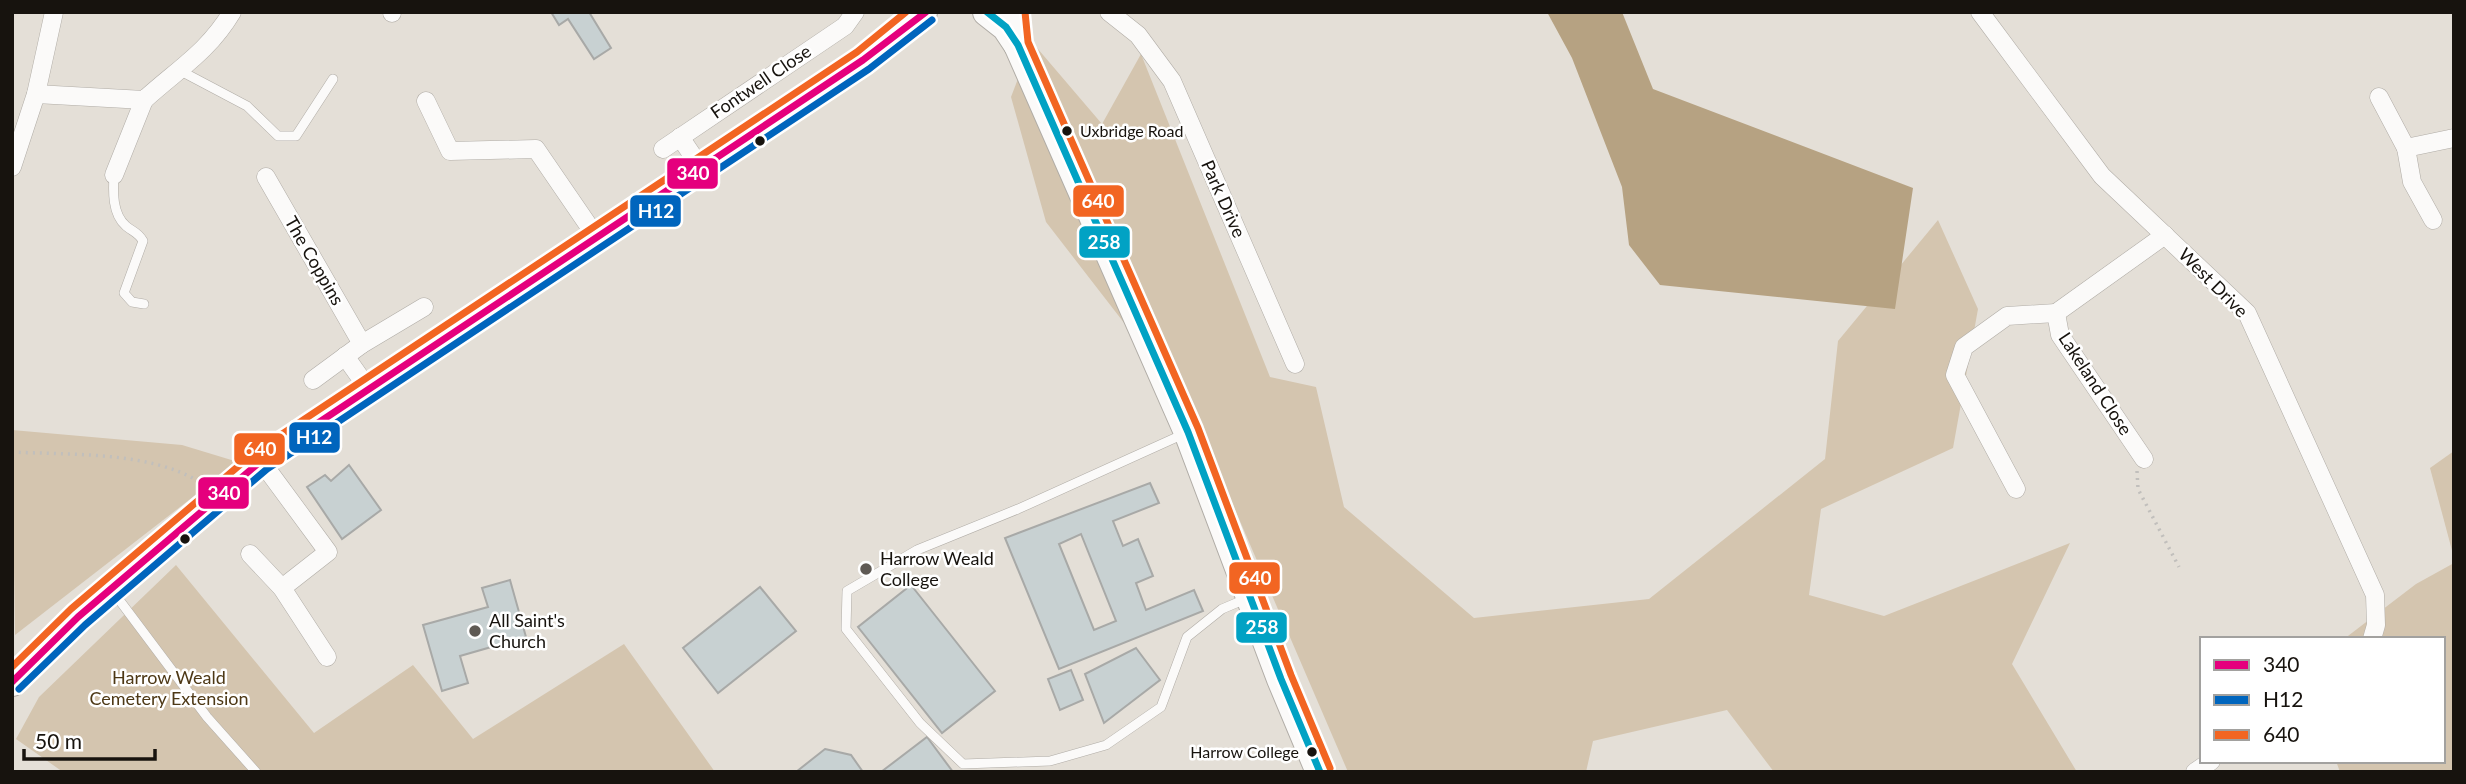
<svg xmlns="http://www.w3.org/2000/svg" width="2466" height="784" font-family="Lato,sans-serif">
<rect width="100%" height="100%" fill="#e4dfd7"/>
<g fill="#d4c5af">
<polygon points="1032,42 1102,124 1141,54 1270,377 1316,387 1344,507 1474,618 1649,599 1825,459 1838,341 1938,220 1978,309 1953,448 1821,509 1809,595 1884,616 2070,543 2012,664 2077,772 1774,772 1727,710 1593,741 1586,772 1348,772 1193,412 1046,222 1011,97"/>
<polygon points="12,430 182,445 238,462 15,635"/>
<polygon points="2454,451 2454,558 2430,468"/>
<polygon points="2454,563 2454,772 2340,772 2336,761 2443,761 2443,639 2344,639 2416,584"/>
<polygon points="176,565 314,733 413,665 473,739 624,644 715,772 63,772 16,739 39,697"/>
</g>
<polygon fill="#b6a282" points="1547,12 1622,12 1653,89 1913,188 1895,309 1660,285 1629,245 1622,187 1572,58"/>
<g fill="#c8d1d2" stroke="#a8a9a7" stroke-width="2" fill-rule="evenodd">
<polygon points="551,12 589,12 611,48 594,59 568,19 559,25"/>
<polygon points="349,465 381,510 342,539 307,487 325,475 331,481"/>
<path d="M 1150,483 L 1159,503 L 1113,521 L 1123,546 L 1138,539 L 1153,576 L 1136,583 L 1146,610 L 1194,590 L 1203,611 L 1059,669 L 1005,538 ZM 1081,534 L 1116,621 L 1094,630 L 1059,544 Z"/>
<polygon points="510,580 526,637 460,656 468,683 442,691 423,625 488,607 482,588"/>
<polygon points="911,585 995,691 942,733 858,627"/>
<polygon points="760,587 796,631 718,693 683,648"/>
<polygon points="1136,648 1160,680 1104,723 1085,674"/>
<polygon points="1071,670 1083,700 1060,710 1048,679"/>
<polygon points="927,737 953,772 881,772"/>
<polygon points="825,749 851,755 863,772 796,772"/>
</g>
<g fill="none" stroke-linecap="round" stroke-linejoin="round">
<defs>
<g id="service">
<polyline points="177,69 247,106 278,136 296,136 333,79"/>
<path d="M 114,175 C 113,191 112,214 126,226 C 133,232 138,232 143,241 L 124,293 L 132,302 L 144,304"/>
<polyline points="1186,433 1018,509 917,550 847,591 846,629 920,723 963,764 1050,761 1106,745 1161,707 1187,637 1222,609 1248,598"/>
<polyline points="114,593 207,717 256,772"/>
</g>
<g id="minor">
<polyline points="392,12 392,13"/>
<polyline points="1109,12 1138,35 1172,81 1295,364"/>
<polyline points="1980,12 2102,176 2247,313 2375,595 2376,625 2372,639"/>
<path d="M 36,94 L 144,100 C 178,69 208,52 232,12"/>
<polyline points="2379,97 2406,148 2454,138"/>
<polyline points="426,101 450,151 536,149 597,238"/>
<polyline points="680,137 701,168"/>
<polyline points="2406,148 2412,182 2433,220"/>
<polyline points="663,149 845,26 855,12"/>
<polyline points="12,167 36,94 54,12"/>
<polyline points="114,175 144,100"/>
<polyline points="266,177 362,344"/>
<polyline points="345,356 369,390"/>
<polyline points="313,380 362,344 424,307"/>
<polyline points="2144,459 2060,335 2056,313 2165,235"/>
<polyline points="261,461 328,552 282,588"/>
<polyline points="2016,489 1955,375 1964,347 2007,316 2056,313"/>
<polyline points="250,554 282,588 327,657"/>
<polyline points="2195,772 2211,761"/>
</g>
<g id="primary">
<polyline points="987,12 1006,27 1018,45"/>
<polyline points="1014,12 1018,45 1188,432 1281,679 1320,772"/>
<polyline points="12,682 78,617 261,461 863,60 923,12"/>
</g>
</defs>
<use href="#service" stroke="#b0aca6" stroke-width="10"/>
<use href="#minor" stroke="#b0aca6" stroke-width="19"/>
<use href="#primary" stroke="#b0aca6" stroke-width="30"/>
<g stroke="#c1bfbc" stroke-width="3.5" stroke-dasharray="2 5" stroke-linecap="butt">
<path d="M 12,452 C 70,455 152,451 201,483"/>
<polyline points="2137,471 2138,489 2179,567"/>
</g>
<use href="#service" stroke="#fbfaf9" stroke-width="9"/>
<use href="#minor" stroke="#fbfaf9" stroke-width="18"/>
<use href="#primary" stroke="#fbfaf9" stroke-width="28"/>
<defs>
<polyline id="bus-1" points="12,682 78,617 261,461 863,60 926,12"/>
<polyline id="bus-2" points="19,689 85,625 267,469 869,69 932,20"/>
<g id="bus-3">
<polyline points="1025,12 1028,42 1198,428 1291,675 1330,768"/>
<polyline points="12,667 71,609 255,452 857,52 906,12"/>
</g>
<polyline id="bus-4" points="987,12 1006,27 1018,45 1188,432 1281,679 1320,772"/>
</defs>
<use href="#bus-1" stroke="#fff" stroke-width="12"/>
<use href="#bus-2" stroke="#fff" stroke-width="12"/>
<use href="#bus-3" stroke="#fff" stroke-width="12"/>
<use href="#bus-4" stroke="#fff" stroke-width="12"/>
<use href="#bus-1" stroke="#e5007d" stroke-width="7"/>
<use href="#bus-2" stroke="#0065bd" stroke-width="7"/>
<use href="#bus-3" stroke="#f26522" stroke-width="7"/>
<use href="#bus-4" stroke="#01a2c4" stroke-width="7"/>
</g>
<g fill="#17130e" stroke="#fff" stroke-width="2.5">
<circle cx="1067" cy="131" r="6"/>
<circle cx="760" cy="141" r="6"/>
<circle cx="185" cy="539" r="6"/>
<circle cx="1312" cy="752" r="6"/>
</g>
<g fill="#5f5a54" stroke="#fff" stroke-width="2.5">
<circle cx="866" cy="569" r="7"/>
<circle cx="475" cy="631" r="7"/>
</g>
<g text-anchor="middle" stroke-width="5" stroke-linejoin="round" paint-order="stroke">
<g font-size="16" fill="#17130e" stroke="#fff" text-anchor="start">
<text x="1080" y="137">Uxbridge Road</text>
<text x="1299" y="758" text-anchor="end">Harrow College</text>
</g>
<g font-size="18" fill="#17130e" stroke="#fff">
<text transform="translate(761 82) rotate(-34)" y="6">Fontwell Close</text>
<text transform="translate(1223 199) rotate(66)" y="6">Park Drive</text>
<text transform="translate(314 261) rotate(60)" y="6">The Coppins</text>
<text transform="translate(2213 283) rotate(45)" y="6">West Drive</text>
<text transform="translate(2095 384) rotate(57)" y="6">Lakeland Close</text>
</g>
<g font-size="18" fill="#17130e" stroke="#fff" text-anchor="start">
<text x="880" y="565">Harrow Weald<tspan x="880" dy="21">College</tspan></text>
<text x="489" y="627">All Saint's<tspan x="489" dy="21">Church</tspan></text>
</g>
<g font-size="18" fill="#4d3815" stroke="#fff">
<text x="169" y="684">Harrow Weald<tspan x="169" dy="21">Cemetery Extension</tspan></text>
</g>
</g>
<g stroke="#fff" stroke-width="2.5">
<rect x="666" y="157" width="53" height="33" rx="7" fill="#e5007d"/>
<rect x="1072" y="184" width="53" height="34" rx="7" fill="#f26522"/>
<rect x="629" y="194" width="53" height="34" rx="7" fill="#0065bd"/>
<rect x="1078" y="225" width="53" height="34" rx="7" fill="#01a2c4"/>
<rect x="288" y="421" width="53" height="33" rx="7" fill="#0065bd"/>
<rect x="233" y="432" width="53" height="34" rx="7" fill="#f26522"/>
<rect x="197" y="476" width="53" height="34" rx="7" fill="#e5007d"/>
<rect x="1228" y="561" width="53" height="34" rx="7" fill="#f26522"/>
<rect x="1235" y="611" width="53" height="33" rx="7" fill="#01a2c4"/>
</g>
<g font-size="19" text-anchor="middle" font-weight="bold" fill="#fff">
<text x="693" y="180">340</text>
<text x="1098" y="208">640</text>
<text x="656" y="218">H12</text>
<text x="1104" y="249">258</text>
<text x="314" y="444">H12</text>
<text x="260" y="456">640</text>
<text x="224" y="500">340</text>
<text x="1255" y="585">640</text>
<text x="1262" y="634">258</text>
</g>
<rect width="2466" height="784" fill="none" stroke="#17130e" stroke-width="28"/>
<rect x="2200" y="637" width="245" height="126" fill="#ffffff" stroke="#a2a19f" stroke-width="2"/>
<rect x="2214" y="660" width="35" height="10" fill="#e5007d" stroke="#a2a19f" stroke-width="2"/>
<text x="2263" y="672" font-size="21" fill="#17130e">340</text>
<rect x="2214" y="695" width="35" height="10" fill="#0065bd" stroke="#a2a19f" stroke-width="2"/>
<text x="2263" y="707" font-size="21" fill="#17130e">H12</text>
<rect x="2214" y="730" width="35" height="10" fill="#f26522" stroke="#a2a19f" stroke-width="2"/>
<text x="2263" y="742" font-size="21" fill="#17130e">640</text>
<path d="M24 749v10h131v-10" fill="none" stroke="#17130e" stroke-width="3.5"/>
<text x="35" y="749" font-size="21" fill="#17130e" stroke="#ffffff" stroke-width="5" paint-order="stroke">50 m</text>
</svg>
